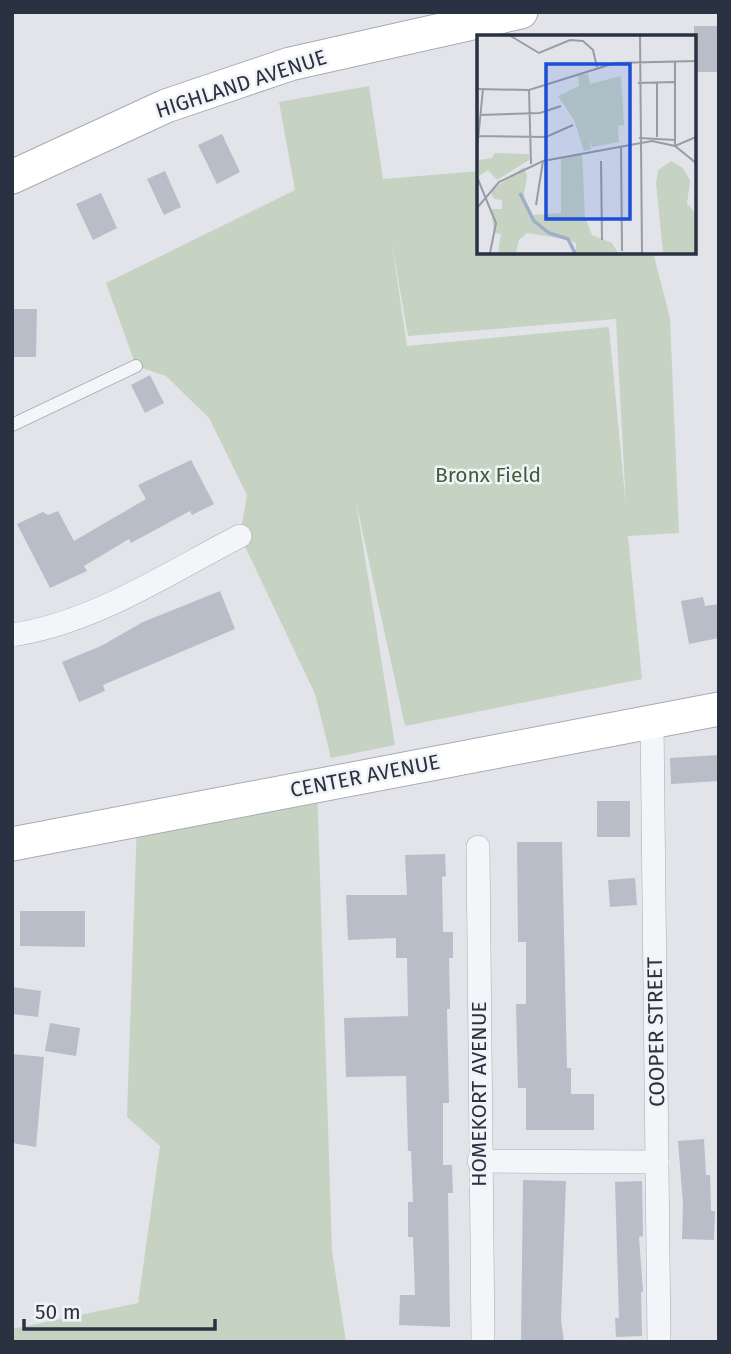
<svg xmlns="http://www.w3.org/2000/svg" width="731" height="1354" font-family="'Fira Sans',sans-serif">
<rect width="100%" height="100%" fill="#e2e4ea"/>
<g fill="#c6d3c3" fill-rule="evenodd">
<path d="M 369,86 L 383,179 L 479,171 L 479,252 L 653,252 L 670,318 L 679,533 L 628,536 L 642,679 L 405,726 L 356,502 L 395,745 L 331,758 L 315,694 L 240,536 L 247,495 L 209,418 L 166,376 L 136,366 L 106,283 L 295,190 L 279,102 ZM 391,238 L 408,336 L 616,319 L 626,507 L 609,327 L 407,346 Z"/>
<polygon points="317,785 332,1251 346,1342 12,1342 12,1329 138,1303 160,1146 127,1117 137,820"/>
</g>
<g fill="#b9bdc7">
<rect x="694" y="26" width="25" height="46"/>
<polygon points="222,134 240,172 217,184 198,145"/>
<polygon points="165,171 181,207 164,215 147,179"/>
<polygon points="101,193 117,228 93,240 76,204"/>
<polygon points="12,309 37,309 36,357 12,357"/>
<polygon points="150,375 164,403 145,413 131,385"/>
<polygon points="191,460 214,504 192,515 190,511 131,543 129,539 84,566 87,571 50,588 17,524 43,512 48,515 58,511 74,541 146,499 138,485"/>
<polygon points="220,591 235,629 103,685 105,691 79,702 62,662 101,646 143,622"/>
<polygon points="703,597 705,606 719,604 719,638 689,644 681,601"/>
<polygon points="719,755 719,781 671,784 670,758"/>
<rect x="597" y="801" width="33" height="36"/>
<polygon points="517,842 562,842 567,1068 571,1068 571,1094 594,1094 594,1130 526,1130 526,1088 518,1088 516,1004 526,1004 526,942 518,942"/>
<polygon points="445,854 446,876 442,877 443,932 453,932 453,958 449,958 450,1009 447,1009 449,1103 443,1103 443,1165 452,1165 453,1193 448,1193 450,1327 399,1325 400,1295 415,1295 413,1237 408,1237 408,1202 413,1202 411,1151 408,1151 406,1076 346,1077 344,1018 408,1016 407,958 396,958 396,938 348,940 346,895 407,895 405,855"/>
<polygon points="635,878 637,905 610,907 608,880"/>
<polygon points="20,911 85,911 85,947 20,946"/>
<polygon points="12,987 41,991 38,1017 12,1014"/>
<polygon points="50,1023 80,1028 76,1056 45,1051"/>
<polygon points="12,1054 44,1057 36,1147 12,1143"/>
<polygon points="704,1139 706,1175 710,1175 711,1211 715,1211 714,1240 682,1239 683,1204 678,1141"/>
<polygon points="523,1180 566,1181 561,1319 564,1342 521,1342"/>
<polygon points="642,1181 643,1236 639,1237 643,1292 641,1292 642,1336 616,1337 615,1318 619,1318 615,1182"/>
</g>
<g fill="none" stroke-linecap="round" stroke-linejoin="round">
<defs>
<polyline id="lane" points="12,425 136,366"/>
<g id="street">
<path d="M 12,635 C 94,623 168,573 240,536"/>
<polyline points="652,721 659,1342"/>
<polyline points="478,847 483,1342"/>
<polyline points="479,1161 657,1162"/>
</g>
<g id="secondary">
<polyline points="12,177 166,106 290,64 521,12"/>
<polyline points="12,844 719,709"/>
</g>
</defs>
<use href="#lane" stroke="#a7abb4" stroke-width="14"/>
<use href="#street" stroke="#a7abb4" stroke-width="24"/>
<use href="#secondary" stroke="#a7abb4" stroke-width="35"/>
<use href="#lane" stroke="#f4f5f8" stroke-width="12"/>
<use href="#street" stroke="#f4f5f8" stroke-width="23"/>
<use href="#secondary" stroke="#fff" stroke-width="33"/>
</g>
<g text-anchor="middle" stroke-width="5" stroke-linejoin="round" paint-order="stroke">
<g font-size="21" fill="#2a3141" stroke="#f1f3f7">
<text transform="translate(241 84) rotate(-18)" y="7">HIGHLAND AVENUE</text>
<text transform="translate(365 776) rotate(-11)" y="7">CENTER AVENUE</text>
<text transform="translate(656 1032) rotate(-91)" y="7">COOPER STREET</text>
<text transform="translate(479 1094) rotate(-90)" y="7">HOMEKORT AVENUE</text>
</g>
<g font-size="21" fill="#3c5d38" stroke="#f1f3f7">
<text x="488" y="482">Bronx Field</text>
</g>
</g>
<g transform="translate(477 35)">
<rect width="219" height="219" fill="#e2e4ea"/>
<path d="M 111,39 L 113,49 L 144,41 L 147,90 L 141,91 L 142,107 L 115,112 L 113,104 L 114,114 L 107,116 L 97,85 L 81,61 L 102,51 L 101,40 ZM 18,118 L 52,119 L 52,125 L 20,145 L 11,135 L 2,141 L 2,125 L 15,123 ZM 105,119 L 108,182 L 115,200 L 135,208 L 141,218 L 99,218 L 99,208 L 93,205 L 50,198 L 42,205 L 39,218 L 21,218 L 24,199 L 17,198 L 14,174 L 25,174 L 25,165 L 17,164 L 13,156 L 47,132 L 50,141 L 46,166 L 55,180 L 84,178 L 84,123 ZM 194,126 L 206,133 L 213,146 L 210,169 L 219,178 L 219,218 L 186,218 L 179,148 L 181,135 Z" fill="#c6d3c3"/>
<path fill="none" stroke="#9eb0c9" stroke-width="3.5" d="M 43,158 L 57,186 L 72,198 L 91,204 L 98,218"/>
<path fill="none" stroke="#989ca6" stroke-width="2" d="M 32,0 L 62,18 L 93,5 L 106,6 L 116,15 L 120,32M 163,0 L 165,218M 198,26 L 198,111 L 219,102M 161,48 L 197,47M 180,48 L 180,102M 0,54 L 52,55 L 138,28 L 219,26M 52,55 L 54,129M 3,80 L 63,78 L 84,71M 1,101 L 69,102 L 96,90M 162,103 L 198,105M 144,112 L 145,216M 0,115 L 6,54M 124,126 L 125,205M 0,142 L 19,188 L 13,218M 59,170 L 66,126M 0,173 L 22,147 L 66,126 L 175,106 L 198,111 L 219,128"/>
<path fill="#1d4ed8" fill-opacity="0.15" stroke="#1d4ed8" stroke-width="3.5" d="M 69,29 L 153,29 L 153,184 L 69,184 Z"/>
<rect width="219" height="219" fill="none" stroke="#2a3141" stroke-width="3.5"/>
</g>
<rect width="731" height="1354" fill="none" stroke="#2a3141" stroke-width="28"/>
<path d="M24 1319v10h191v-10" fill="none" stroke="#2a3141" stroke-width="3.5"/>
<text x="35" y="1319" font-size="21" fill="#2a3141" stroke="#f1f3f7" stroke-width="5" paint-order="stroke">50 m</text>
</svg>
